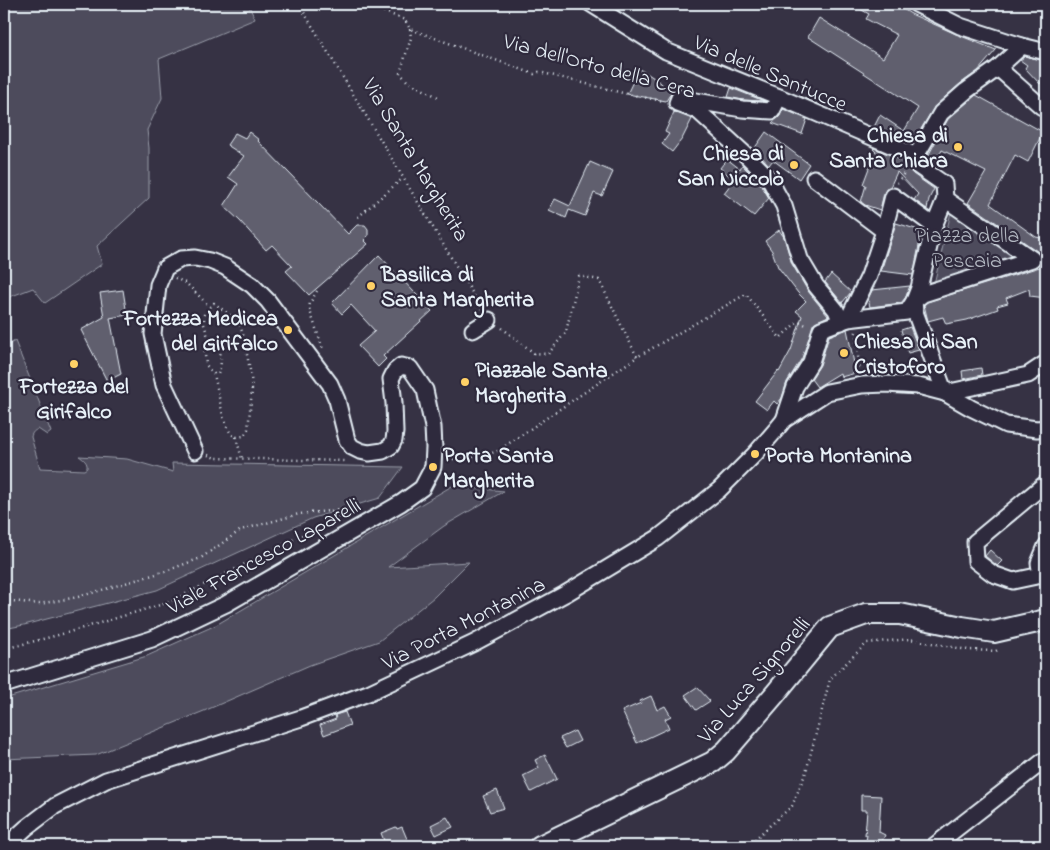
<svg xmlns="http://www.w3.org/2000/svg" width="1050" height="850" font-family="'Indie Flower',sans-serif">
<rect width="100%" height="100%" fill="#363244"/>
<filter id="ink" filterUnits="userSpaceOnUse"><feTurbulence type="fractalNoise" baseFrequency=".02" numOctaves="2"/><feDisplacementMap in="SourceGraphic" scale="10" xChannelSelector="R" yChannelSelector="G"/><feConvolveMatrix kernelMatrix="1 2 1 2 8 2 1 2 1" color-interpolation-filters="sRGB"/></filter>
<g filter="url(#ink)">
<g fill="#4d4b5c" stroke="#9a9eaa">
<polygon points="4,4 248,4 255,19 159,59 162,98 147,130 149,148 149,198 97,246 102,264 45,303 33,288 4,299"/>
<polygon points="952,208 1019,254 934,284"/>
<path d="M 15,341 L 51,432 L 47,435 L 38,429 C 34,431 32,432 31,437 L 40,468 L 84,470 L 87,468 C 88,462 83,459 79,456 L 127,459 L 173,472 L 172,463 L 403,467 L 380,498 L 313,518 L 157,590 L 24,625 L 4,629 L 4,347 Z"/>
<polygon points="452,486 504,491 444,526 388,567 469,562 434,597 379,641 310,665 204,711 96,755 4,759 4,699 147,656 216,625"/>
</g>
<g fill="#605e6e" stroke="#e8f1f8">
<polygon points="851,4 895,4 911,14 956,34 996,50 978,71 960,84 935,106 912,144 874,127 880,115 904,131 918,108 808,37 819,18 883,58 897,35 866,19 869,14"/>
<polygon points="1025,56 1046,61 1046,84 1042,81 1040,84 1025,68 1027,65 1020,60"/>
<polygon points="639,69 648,74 660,82 671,93 666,101 627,94"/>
<polygon points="731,88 764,101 743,100 728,97"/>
<polygon points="976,95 1043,132 1028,162 1015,155 990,204 1036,237 1046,239 1046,263 1041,259 1040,255 1037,251 968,203 986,172 942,150 937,160 928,156 948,119"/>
<polygon points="783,109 807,119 802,134 772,123 780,116"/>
<polygon points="674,112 692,119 682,139 672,152 662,144 669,134 665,132"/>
<polygon points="249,132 259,140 258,141 348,234 357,225 365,225 368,229 368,236 364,240 368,244 309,295 286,271 292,266 272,245 266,250 240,221 224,206 238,184 228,177 244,156 227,145 235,133 245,138"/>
<polygon points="766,132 809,164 799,179 773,160 769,165 754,149"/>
<polygon points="874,148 897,158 909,167 910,170 913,174 934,189 929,199 927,209 914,200 918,194 897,172 890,187 886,189 884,193 880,210 865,205 861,202 866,185 863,184 872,160 877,153 873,149"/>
<polygon points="727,159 740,169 742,165 760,183 769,198 754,216 724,193 734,180 720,168"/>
<polygon points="590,162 613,172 602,196 594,193 585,216 569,210 566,218 549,210 555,199 570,206"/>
<polygon points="896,223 922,231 913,275 881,271"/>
<polygon points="779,230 784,237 792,264 808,291 828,316 814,323 802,358 787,382 782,398 777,404 774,401 767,410 755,401 778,371 779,372 791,350 802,316 796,311 806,301 798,293 778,267 772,251 765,241"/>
<polygon points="379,255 432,311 383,356 386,359 378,367 358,346 375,331 351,305 342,314 332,303"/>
<polygon points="1046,265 1046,298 1030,296 1029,289 1006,298 1008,303 997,306 998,309 967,320 946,324 943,317 928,321 924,305 927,302"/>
<polygon points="831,274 851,292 842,303 825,282"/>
<polygon points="910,286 906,297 901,303 870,307 868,299 872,290"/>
<polygon points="123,290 127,315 110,318 121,374 107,381 81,330 104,317 100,293"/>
<polygon points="910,327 919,350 908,353 901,330"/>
<polygon points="847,329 856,373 841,377 840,373 817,387 811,379 820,365 829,336"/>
<polygon points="981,368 982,375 963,379 962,371"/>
<polygon points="990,550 1002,561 997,566 985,556"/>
<polygon points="697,687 710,701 696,710 685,695"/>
<polygon points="651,696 657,710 665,706 671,716 665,719 669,728 637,743 622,711 641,703 640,701"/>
<polygon points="345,712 350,725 324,735 320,725 336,719 335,715"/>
<polygon points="575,731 580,741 566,748 560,738"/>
<polygon points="545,755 557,779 531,792 523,776 539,768 535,760"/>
<polygon points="497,790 504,808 490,812 483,796"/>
<polygon points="861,795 881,796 879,832 885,835 880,846 866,841 867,835 865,835 867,810 861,810"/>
<polygon points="447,817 453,827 436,835 431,825"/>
<polygon points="396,827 397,829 402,827 410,846 386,846 381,833"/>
</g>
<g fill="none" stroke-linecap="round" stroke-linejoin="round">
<defs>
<g id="minor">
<polyline points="591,4 666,51 779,97 916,156 919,158 918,166 944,184 945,199"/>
<polyline points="916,4 960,26 1022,46 1046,52"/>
<polyline points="998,68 1042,107 1046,107"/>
<polyline points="779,97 772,111 742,109 679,98 677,103 698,111 747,156 768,177 784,206 800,259 816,286 836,310 841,322"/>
<polyline points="916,156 941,113 966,91 998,68 1022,46"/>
<polyline points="814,178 884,231"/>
<polygon points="945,199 1032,259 923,294 914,301 919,288 934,226"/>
<polyline points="848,319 869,276 884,231 893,196 934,226"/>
<polyline points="473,330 489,320"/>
<polyline points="945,393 971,408 1006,425 1037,429 1046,428"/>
<polyline points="784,420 827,392 862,385 886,384 918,386 945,393 1028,375 1046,363"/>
<polyline points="1046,483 975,542 976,561 993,574 1013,581 1046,574"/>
<polyline points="1041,575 1039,563 1046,546"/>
<polyline points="4,685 152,639 226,604 401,503 422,488 433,467 434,448 433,427 425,390 410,368 401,366 395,371 391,379 394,403 395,432 394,440 391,446 383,451 369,453 360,451 352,447 347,440 337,400 330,384 268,301 252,285 225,267 210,261 195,258 181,259 165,268 163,273 158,285 153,334 164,385 195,451"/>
<polyline points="6,846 26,828 55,806 106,780 301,718 368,693 474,643 565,594 658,538 719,490 755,454 775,431 784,420 795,387 811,362 821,329 848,319 907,312 914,301 915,312 945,393"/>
<polyline points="934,846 1046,759"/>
</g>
<polyline id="major" points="540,846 713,762 726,751 775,694 830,627 866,614 900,614 962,627 994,632 1046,620"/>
</defs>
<use href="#minor" stroke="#e8f1f8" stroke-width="19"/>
<use href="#major" stroke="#e8f1f8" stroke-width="24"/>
<g stroke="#e8f1f8" stroke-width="2.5" stroke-dasharray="1 4" stroke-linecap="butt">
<polyline points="299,4 482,309"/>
<polyline points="365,4 405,20 410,29 534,74 539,72 627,94 663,101"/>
<polyline points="410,29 411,38 400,73 408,82 440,98"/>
<polyline points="897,183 905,172"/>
<polyline points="358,217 403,178"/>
<polyline points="175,278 187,284 210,307 204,315 204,324 209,340 204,345 206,365 214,374 223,416 227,427 231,434 236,437 244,436 248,429 252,391 251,375 243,334 238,321 214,303 210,307"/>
<polyline points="317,291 310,303 309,308 323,349"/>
<polyline points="502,328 534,353 548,354 566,332 579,276 599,280 637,357 746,294 780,338 798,321 808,326"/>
<polyline points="856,332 855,334 860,371"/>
<path d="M 209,340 L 216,341 C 221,352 223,363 218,374 L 214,374"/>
<polyline points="236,437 242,459"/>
<polyline points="208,455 215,458 347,461"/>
<polyline points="448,459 465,459 496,452 637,357"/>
<polyline points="4,600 39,604 78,597 163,572 201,558 241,530 299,514 359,508"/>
<polyline points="4,649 66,633 170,602 316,528 360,508"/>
<polyline points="747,846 792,806 806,772 830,679 867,643 910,639 968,650 996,651 999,649"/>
</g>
<use href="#minor" stroke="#2f2a3d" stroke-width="15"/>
<use href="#major" stroke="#2f2a3d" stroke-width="20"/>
</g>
</g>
<g fill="#ffd166" stroke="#2f2a3d" stroke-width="2">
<circle cx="958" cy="147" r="5"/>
<circle cx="794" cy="165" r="5"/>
<circle cx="371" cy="286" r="5"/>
<circle cx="288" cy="330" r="5"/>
<circle cx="844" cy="353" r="5"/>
<circle cx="74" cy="364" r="5"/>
<circle cx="465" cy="382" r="5"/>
<circle cx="755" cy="454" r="5"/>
<circle cx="433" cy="467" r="5"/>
</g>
<g text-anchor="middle" stroke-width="4.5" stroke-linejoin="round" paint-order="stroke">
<g font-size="22" fill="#e8f1f8" stroke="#2f2a3d">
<text transform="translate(600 65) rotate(15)" y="8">Via dell'Orto della Cera</text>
<text transform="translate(771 72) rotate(23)" y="8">Via delle Santucce</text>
<text transform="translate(417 159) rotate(59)" y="8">Via Santa Margherita</text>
<text transform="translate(263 555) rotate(-29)" y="8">Viale Francesco Laparelli</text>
<text transform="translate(463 622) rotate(-27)" y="8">Via Porta Montanina</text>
<text transform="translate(753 679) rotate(-49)" y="8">Via Luca Signorelli</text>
</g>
<g font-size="22" font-weight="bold" fill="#e8f1f8" stroke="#2f2a3d" text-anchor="start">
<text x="948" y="142" text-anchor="end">Chiesa di<tspan x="948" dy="25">Santa Chiara</tspan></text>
<text x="784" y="160" text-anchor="end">Chiesa di<tspan x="784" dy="25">San Niccolò</tspan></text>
<text x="381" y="281">Basilica di<tspan x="381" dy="25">Santa Margherita</tspan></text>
<text x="278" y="325" text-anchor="end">Fortezza Medicea<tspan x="278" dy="25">del Girifalco</tspan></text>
<text x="854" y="348">Chiesa di San<tspan x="854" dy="25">Cristoforo</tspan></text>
<text x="475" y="377">Piazzale Santa<tspan x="475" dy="25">Margherita</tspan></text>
<text x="74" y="393" text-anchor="middle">Fortezza del<tspan x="74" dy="25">Girifalco</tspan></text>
<text x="443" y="462">Porta Santa<tspan x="443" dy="25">Margherita</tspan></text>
<text x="765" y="462">Porta Montanina</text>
</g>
<g font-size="22" fill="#b2b7c1" stroke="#2f2a3d">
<text x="967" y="242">Piazza della<tspan x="967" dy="25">Pescaia</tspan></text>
</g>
</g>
<rect width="1050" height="850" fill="none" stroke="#2f2a3d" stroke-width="20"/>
<rect x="10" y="10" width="1030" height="830" fill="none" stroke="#e8f1f8" stroke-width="2" filter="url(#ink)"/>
</svg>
